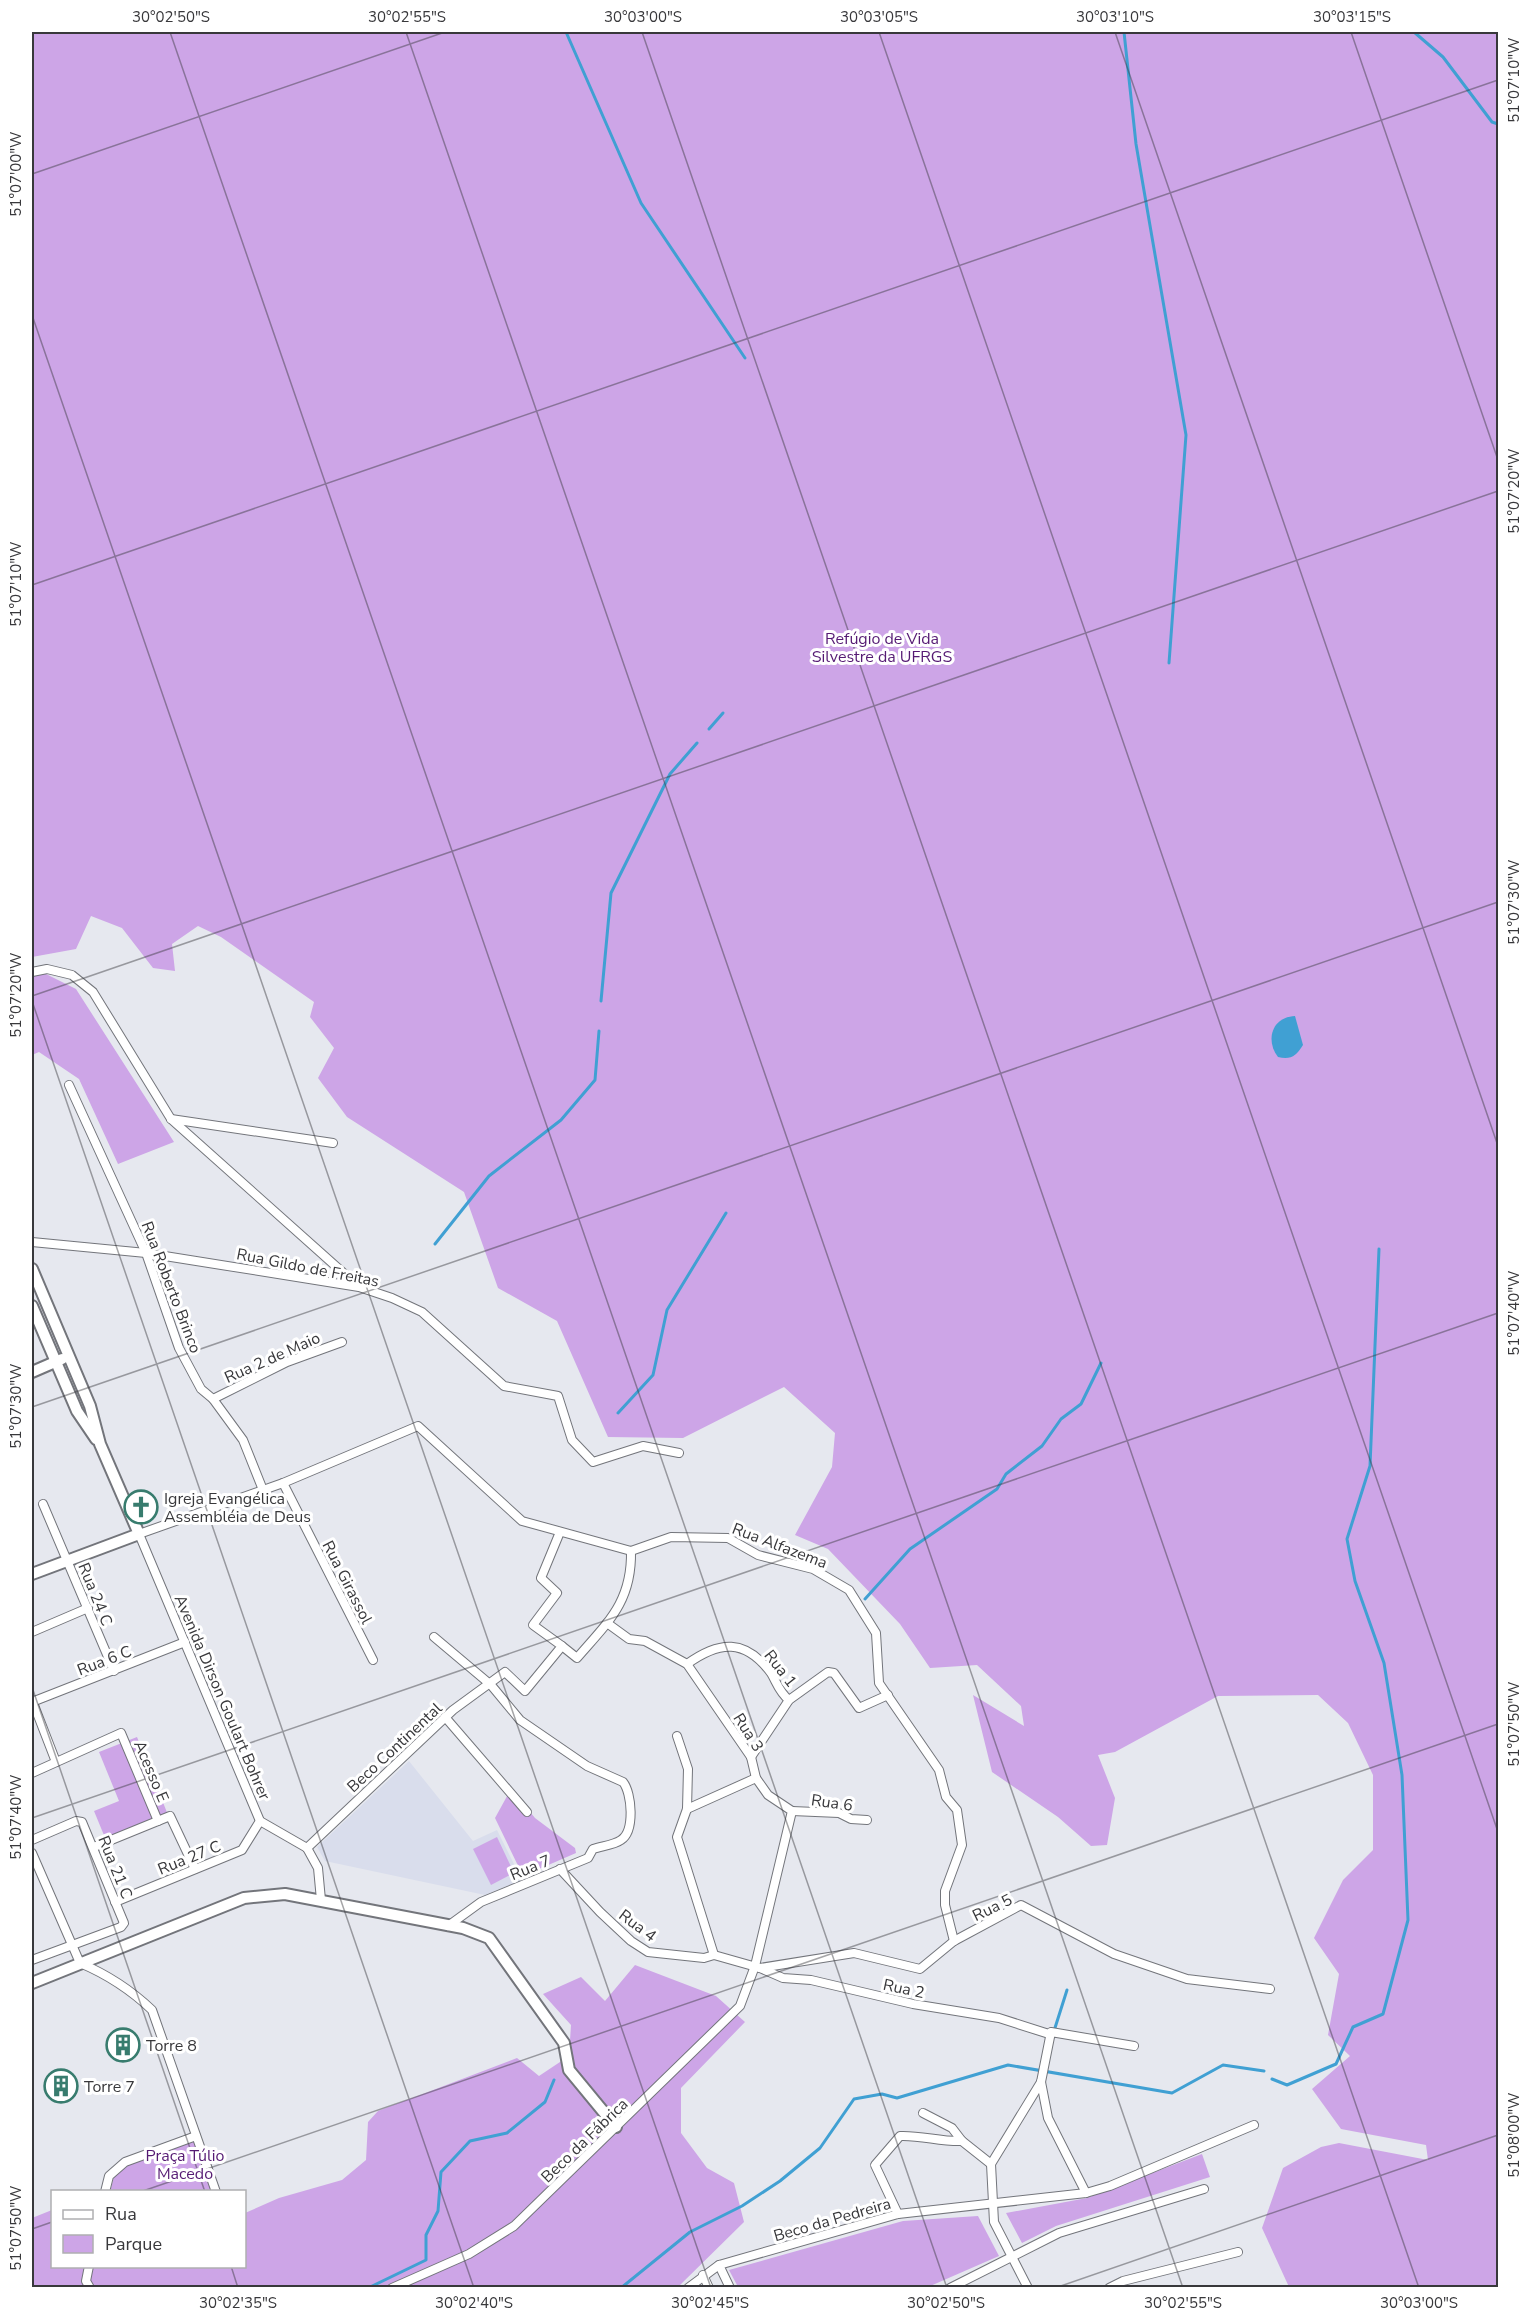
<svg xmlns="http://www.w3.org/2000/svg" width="1530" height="2319" font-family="'Nunito Sans',sans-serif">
<rect width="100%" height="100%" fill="#e6e8ef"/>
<polygon fill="#d9ddec" points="409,1761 473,1841 497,1830 522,1880 485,1895 325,1861 317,1847"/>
<g fill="#cda5e7">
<polygon points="32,32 1498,32 1498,2287 1289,2287 1262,2228 1283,2168 1321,2147 1339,2143 1428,2160 1426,2145 1341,2129 1312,2089 1350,2056 1328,2035 1339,1974 1314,1938 1343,1880 1373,1850 1373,1775 1348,1723 1318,1695 1218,1696 1115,1752 1098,1755 1115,1798 1107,1845 1091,1846 1058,1817 992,1772 973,1695 1024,1726 1021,1706 977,1665 930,1668 900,1624 828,1549 795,1535 832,1467 835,1433 784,1387 683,1438 608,1437 557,1321 498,1288 464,1192 347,1117 318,1078 334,1048 310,1017 314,1002 221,937 198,926 172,944 175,971 153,968 122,928 91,916 76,949 32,957"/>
<polygon points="44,973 76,989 174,1142 118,1164 79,1079 39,1052 32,1055 32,976"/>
<polygon points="137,1737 170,1820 108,1845 94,1811 119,1801 99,1752"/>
<polygon points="511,1789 535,1818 575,1848 576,1853 523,1876 495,1818"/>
<polygon points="497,1837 514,1873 491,1885 473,1849"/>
<polygon points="635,1965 716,1996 745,2022 681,2088 681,2133 707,2168 734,2183 744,2222 678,2287 35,2288 32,2284 32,2218 52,2210 52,2266 244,2266 245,2213 279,2198 342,2180 366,2160 368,2122 378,2111 517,2058 539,2076 569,2056 571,2025 543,1994 581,1977 605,2001"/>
<polygon points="196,2141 212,2191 110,2192 114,2176 127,2164"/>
<polygon points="1202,2154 1210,2177 1056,2226 1022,2243 1006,2213 1087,2198"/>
<polygon points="978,2216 999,2256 928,2287 738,2287 729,2270 903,2221"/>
</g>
<path fill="#40a0d3" d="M 1295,1016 L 1303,1045 C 1296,1056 1291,1060 1278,1057 C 1265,1040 1272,1017 1295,1016 Z"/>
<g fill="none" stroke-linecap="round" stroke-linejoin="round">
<g stroke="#40a0d3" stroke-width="3">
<polyline points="566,32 641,203 745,358"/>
<polyline points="1124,32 1136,144 1186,435 1169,663"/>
<polyline points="1414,32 1443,57 1492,122 1498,124"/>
<polyline points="709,729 723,713"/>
<polyline points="601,1001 611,893 670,774 697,743"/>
<polyline points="435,1244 489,1176 561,1120 595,1080 599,1031"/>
<polyline points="618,1413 653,1375 667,1310 726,1213"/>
<polyline points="865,1599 910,1549 997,1489 1006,1474 1042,1446 1061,1419 1081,1404 1101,1363"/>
<polyline points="1054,2031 1067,1990"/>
<polyline points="1272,2079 1287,2085 1336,2064 1353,2027 1383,2014 1408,1920 1402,1775 1384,1663 1355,1581 1347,1539 1370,1466 1379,1249"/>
<polyline points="368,2288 426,2260 426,2235 438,2211 441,2172 470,2141 507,2133 545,2102 554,2080"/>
<polyline points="621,2288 690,2232 742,2206 780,2181 820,2148 854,2099 882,2094 897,2098 1008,2065 1172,2093 1223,2065 1264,2071"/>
</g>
<defs>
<g id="minor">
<polyline points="32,972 47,969 72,975 93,992 171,1119 358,1286"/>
<polyline points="69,1085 146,1253 179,1348 201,1389 213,1399 243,1440 263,1490"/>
<polyline points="171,1119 333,1143"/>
<polyline points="32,1242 146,1253 359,1287 392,1298 422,1312 504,1386 558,1396 572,1440 593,1462 643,1446 679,1453"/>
<polyline points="213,1399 287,1362 342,1342"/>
<polyline points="283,1483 373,1660"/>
<polyline points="43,1504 114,1671"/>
<polyline points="32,1632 88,1608"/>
<path d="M 434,1637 L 491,1685 L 520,1720 L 587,1766 L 623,1782 C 632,1793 635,1831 621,1840 C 614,1845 602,1846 593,1849 L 588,1858 L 481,1902 L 448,1926"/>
<path d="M 562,1646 L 577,1658 C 608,1622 632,1602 631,1551"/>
<path d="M 687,1664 C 719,1641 745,1638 771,1673 C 777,1683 779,1692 789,1700"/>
<polyline points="32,1700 56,1762"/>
<polyline points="32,1702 185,1642"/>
<polyline points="445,1717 527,1812"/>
<polyline points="677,1736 688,1769 687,1809 677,1837 714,1955"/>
<polyline points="751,1757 789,1700 828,1672 834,1673 859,1708 888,1695"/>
<polyline points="32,1773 121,1733 158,1821"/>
<polyline points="687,1809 756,1778"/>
<polyline points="792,1811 839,1813 851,1819 867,1820"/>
<polyline points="32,1840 76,1821 82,1822 124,1923 121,1927 32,1960"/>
<polyline points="94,1847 170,1816 195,1869"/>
<polyline points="307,1848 260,1821 139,1534 283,1483 418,1426 522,1521 631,1551 671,1537 728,1538 758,1555 813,1569 849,1590 876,1633 879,1683 939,1770 946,1797 957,1810 962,1845 945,1891 945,1905 954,1941"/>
<polyline points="307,1848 453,1710 505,1672 525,1691 562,1646 533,1625 557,1593 541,1578 560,1532"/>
<polyline points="307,1848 318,1868 321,1900"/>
<path d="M 32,1853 L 80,1963 C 106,1974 131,1990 152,2010 L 216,2192"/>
<polyline points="560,1869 600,1912 631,1941 648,1952 704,1958 714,1955 760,1968 783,1978 811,1980 913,2004 999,2018 1049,2034"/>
<polyline points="115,1902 242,1850 260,1821"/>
<polyline points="760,1968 854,1953 920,1969 954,1941 1021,1905 1114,1954 1187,1979 1270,1989"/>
<polyline points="1041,2082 1048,2118 1086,2193"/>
<polyline points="923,2113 952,2128 962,2141 991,2164"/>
<polyline points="105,2192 109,2176 125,2162 196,2136"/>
<path d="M 898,2214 L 875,2165 L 900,2136 C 921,2135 941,2142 962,2141"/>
<polyline points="719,2265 730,2288"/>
<polyline points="89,2266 86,2281 90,2288"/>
<polyline points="703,2275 709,2288"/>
<polyline points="392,2288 469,2254 514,2226 740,2006 755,1966 792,1811 768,1795 756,1778 751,1757 687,1664 645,1641 629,1639 607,1623"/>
<polyline points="688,2288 719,2265 898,2214 1086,2193 1110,2186 1254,2125"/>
<polyline points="950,2288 1059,2233 1204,2189"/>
<polyline points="1028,2288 994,2222 991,2164 1041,2082 1051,2032 1134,2046"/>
<polyline points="1109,2288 1123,2281 1238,2252"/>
</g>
<g id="tertiary">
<polyline points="32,1269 90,1406 100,1444 139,1534 32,1574"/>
<polyline points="32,1306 77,1411 96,1439"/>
<polyline points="32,1372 62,1359"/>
<polyline points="32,1983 244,1898 285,1894 463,1928 489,1938 564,2043 569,2070 616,2127"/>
</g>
</defs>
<use href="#minor" stroke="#73757b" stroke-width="10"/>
<use href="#tertiary" stroke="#73757b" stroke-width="14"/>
<use href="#minor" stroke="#fff" stroke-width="8"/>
<use href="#tertiary" stroke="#fff" stroke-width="10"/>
</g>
<path fill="none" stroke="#38383b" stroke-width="1.5" stroke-opacity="0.45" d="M 170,32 L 947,2288M 406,32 L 1183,2288M 642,32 L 1419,2288M 879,32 L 1498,1832M 1115,32 L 1498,1146M 1351,32 L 1498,460M 32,174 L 445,32M 32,315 L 711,2288M 32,585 L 1498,80M 32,996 L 1498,491M 32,1001 L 474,2288M 32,1407 L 1498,902M 32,1687 L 205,2192M 32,1818 L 1498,1313M 140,2192 L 1498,1724M 32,2229 L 52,2222M 231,2266 L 238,2288M 1055,2288 L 1498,2135"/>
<defs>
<symbol id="church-ring" viewBox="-11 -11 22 22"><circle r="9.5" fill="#fff" stroke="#387c6e" stroke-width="1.5"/><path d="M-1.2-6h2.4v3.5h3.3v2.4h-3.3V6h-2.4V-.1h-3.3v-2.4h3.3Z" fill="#387c6e"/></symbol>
<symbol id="building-ring" viewBox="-11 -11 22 22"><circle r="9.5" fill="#fff" stroke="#387c6e" stroke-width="1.5"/><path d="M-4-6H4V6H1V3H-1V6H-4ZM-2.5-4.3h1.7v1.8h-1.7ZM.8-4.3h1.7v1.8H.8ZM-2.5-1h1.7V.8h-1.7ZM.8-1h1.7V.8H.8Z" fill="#387c6e"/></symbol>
</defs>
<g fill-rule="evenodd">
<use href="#church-ring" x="122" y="1488" width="38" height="38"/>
<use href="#building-ring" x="104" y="2026" width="38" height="38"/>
<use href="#building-ring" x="42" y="2067" width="38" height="38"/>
</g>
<g text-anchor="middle" stroke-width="6" stroke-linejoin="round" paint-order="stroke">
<g font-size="16" fill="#551a73" stroke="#fff">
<text x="882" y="644">Refúgio de Vida<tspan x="882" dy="18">Silvestre da UFRGS</tspan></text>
<text x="185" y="2161">Praça Túlio<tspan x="185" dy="18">Macedo</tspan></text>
</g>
<g font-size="16" fill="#38383b" stroke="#fff">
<text transform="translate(308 1267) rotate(11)" y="6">Rua Gildo de Freitas</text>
<text transform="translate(172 1287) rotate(69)" y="6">Rua Roberto Brinco</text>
<text transform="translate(272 1357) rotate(-24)" y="6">Rua 2 de Maio</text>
<text transform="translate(780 1545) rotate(21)" y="6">Rua Alfazema</text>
<text transform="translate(348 1582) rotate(63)" y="6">Rua Girassol</text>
<text transform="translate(96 1594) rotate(68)" y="6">Rua 24 C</text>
<text transform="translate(104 1660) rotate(-21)" y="6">Rua 6 C</text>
<text transform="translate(781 1668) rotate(52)" y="6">Rua 1</text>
<text transform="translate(223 1697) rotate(67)" y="6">Avenida Dirson Goulart Bohrer</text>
<text transform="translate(749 1732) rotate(58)" y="6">Rua 3</text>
<text transform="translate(394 1747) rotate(-43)" y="6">Beco Continental</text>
<text transform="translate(152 1771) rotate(67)" y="6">Acesso E</text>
<text transform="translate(832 1802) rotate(8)" y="6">Rua 6</text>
<text transform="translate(189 1857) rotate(-22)" y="6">Rua 27 C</text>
<text transform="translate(116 1867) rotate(68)" y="6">Rua 21 C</text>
<text transform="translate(530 1867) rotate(-22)" y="6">Rua 7</text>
<text transform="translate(992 1907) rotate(-26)" y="6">Rua 5</text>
<text transform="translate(638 1925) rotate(37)" y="6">Rua 4</text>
<text transform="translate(904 1988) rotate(12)" y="6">Rua 2</text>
<text transform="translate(584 2140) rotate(-44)" y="6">Beco da Fábrica</text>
<text transform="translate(832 2219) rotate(-16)" y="6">Beco da Pedreira</text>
</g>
<g font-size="16" fill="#38383b" stroke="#fff" text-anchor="start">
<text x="164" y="1504">Igreja Evangélica<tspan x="164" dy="18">Assembléia de Deus</tspan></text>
<text x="146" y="2051">Torre 8</text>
<text x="84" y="2092">Torre 7</text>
</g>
</g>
<rect width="1530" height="2319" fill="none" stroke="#ffffff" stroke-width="66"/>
<rect x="51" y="2190" width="195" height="78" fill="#ffffff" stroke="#afafb1" stroke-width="1.5"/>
<rect x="63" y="2210" width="30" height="9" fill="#ffffff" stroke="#afafb1" stroke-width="1.5"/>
<text x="105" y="2220" font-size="18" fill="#38383b">Rua</text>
<rect x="63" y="2235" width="30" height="18" fill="#cda5e7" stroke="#afafb1" stroke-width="1.5"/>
<text x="105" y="2250" font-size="18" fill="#38383b">Parque</text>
<rect x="33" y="33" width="1464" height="2253" fill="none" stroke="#38383b" stroke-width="2"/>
<g font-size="15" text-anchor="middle" fill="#38383b">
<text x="171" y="22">30°02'50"S</text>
<text x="407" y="22">30°02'55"S</text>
<text x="643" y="22">30°03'00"S</text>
<text x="879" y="22">30°03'05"S</text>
<text x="1115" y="22">30°03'10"S</text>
<text x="1352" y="22">30°03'15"S</text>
<text transform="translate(1514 80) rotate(-90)" y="5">51°07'10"W</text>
<text transform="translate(16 174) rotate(-90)" y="5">51°07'00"W</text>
<text transform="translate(1514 491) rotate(-90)" y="5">51°07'20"W</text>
<text transform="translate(16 584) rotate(-90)" y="5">51°07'10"W</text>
<text transform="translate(1514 902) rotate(-90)" y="5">51°07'30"W</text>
<text transform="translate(16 995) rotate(-90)" y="5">51°07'20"W</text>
<text transform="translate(1514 1313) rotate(-90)" y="5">51°07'40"W</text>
<text transform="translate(16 1406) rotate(-90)" y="5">51°07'30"W</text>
<text transform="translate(1514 1724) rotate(-90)" y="5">51°07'50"W</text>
<text transform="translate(16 1817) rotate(-90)" y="5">51°07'40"W</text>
<text transform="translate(1514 2135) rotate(-90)" y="5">51°08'00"W</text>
<text transform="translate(16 2228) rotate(-90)" y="5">51°07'50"W</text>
<text x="238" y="2308">30°02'35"S</text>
<text x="474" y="2308">30°02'40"S</text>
<text x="710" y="2308">30°02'45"S</text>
<text x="946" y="2308">30°02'50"S</text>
<text x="1183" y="2308">30°02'55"S</text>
<text x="1419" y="2308">30°03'00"S</text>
</g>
</svg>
